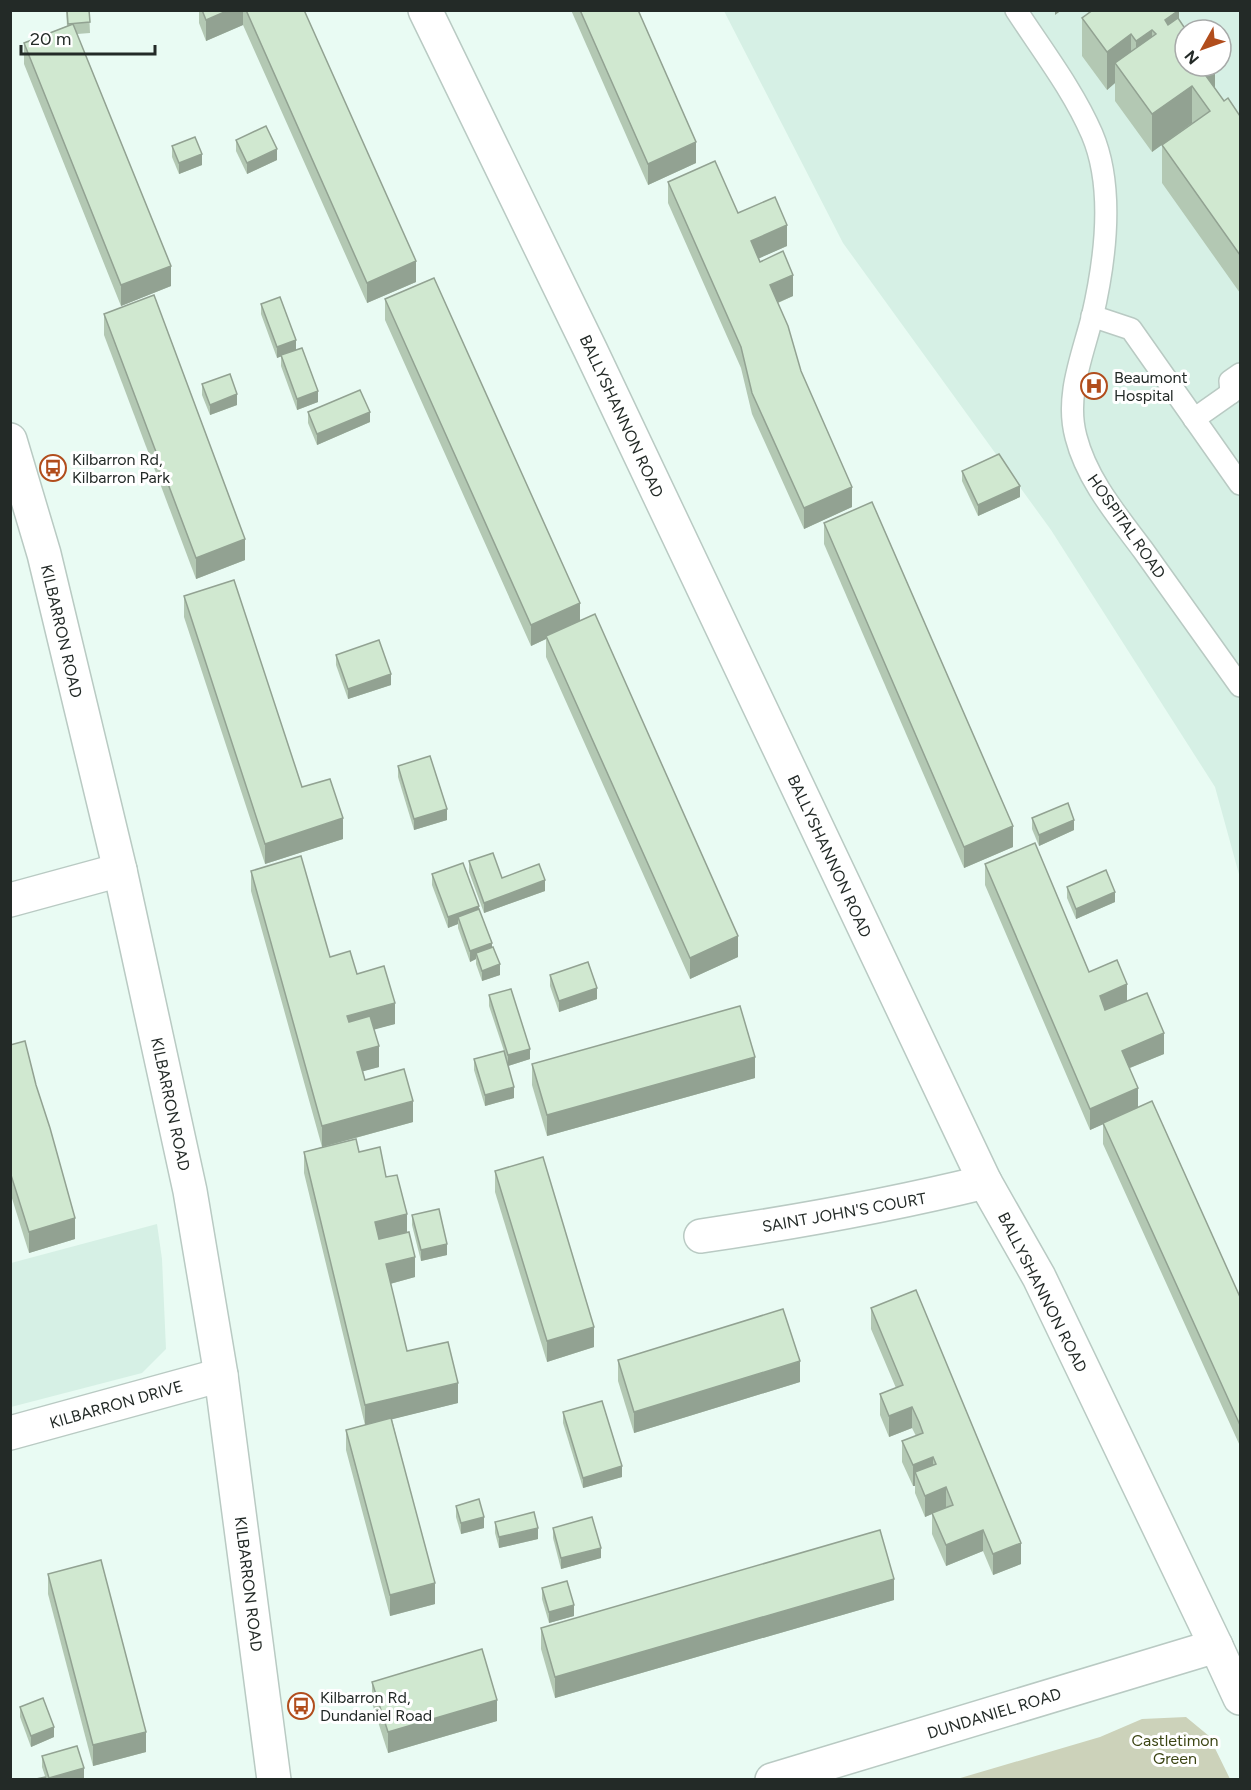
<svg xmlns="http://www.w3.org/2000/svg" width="1251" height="1790" font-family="Figtree,sans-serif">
<rect width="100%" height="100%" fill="#e9fbf3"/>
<g fill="#d6f0e5" fill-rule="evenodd">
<path d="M 724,11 L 1240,11 L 1240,878 L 1215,787 L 1051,530 L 843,243 ZM 1185,30 L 1221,30 L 1221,66 L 1185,66 Z"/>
<polygon points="157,1224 162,1259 166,1349 142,1373 11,1407 11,1263"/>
</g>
<polygon fill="#ccd2ba" points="1186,1717 1209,1736 1230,1779 957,1779 1100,1737 1142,1719"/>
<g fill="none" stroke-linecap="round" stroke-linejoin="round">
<defs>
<g id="service">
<path d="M 1016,10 C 1042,50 1073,90 1092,134 C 1115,188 1105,262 1092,318 C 1082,357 1065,397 1076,437 C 1087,480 1117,515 1143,550 C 1175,595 1208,641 1240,686"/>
<polyline points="1092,316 1131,329 1240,484"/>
<polyline points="1231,393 1230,381 1240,374"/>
<polyline points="1194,419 1231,393"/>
</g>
<g id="minor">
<polyline points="425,10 590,349 985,1182 1039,1277 1216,1646"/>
<polyline points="10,900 120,870"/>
<path d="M 701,1236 C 797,1222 891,1205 985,1182"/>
<polyline points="10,1433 221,1375"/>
</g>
<g id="tertiary">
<polyline points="10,440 44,554 120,870 190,1191 221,1375 274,1780"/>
<polyline points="772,1780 1216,1646 1240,1698"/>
</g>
</defs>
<use href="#service" stroke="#b9cac3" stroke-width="24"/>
<use href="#minor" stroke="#b9cac3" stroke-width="36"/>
<use href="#tertiary" stroke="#b9cac3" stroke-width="36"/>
<use href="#service" stroke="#fff" stroke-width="21"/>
<use href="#minor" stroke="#fff" stroke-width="33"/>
<use href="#tertiary" stroke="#fff" stroke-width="33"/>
</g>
<g fill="#b3c8b3">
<polygon points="66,10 89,10 90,33 77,34 171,286 121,306 24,64 24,43 67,26"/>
<polygon points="199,10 304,10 416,282 367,303 243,25 206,41 199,23"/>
<polygon points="571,10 638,10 696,163 648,185"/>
<polygon points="1087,10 1179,10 1179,21 1215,89 1224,101 1240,116 1240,293 1162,183 1162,145 1192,123 1152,152 1115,101 1115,83 1107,90 1082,56 1082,18 1089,13"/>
<polygon points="236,140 277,160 247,174 236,151"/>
<polygon points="172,146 202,165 179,174 172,157"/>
<polygon points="668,182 738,213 787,246 759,258 760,262 793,296 778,303 801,371 852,507 804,529 752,414 741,368 668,203"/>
<polygon points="385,299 580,621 738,957 690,979 546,657 546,639 531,646 385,320"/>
<polygon points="261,304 296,350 318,402 297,410 281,366 281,356 277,358 261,314"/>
<polygon points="104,314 245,560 196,579 104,335"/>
<polygon points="202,384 237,405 210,415 202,395"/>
<polygon points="308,412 370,422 317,445 308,423"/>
<polygon points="962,471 1020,497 978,516 962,481"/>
<polygon points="824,523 1013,847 964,868 824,544"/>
<polygon points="184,596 302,787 343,839 265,864 184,617"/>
<polygon points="336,655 391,685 348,699 336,665"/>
<polygon points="398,766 447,820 414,830 398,777"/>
<polygon points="1032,818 1074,830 1039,846 1032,829"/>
<polygon points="469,861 502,878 545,891 484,913 469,872"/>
<polygon points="985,864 1089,972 1127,1002 1164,1054 1130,1068 1138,1107 1240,1297 1240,1446 1103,1144 1103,1124 1090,1130 985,885"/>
<polygon points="251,871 330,957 357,974 395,1024 374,1029 379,1067 363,1071 365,1080 413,1122 323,1147 359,1152 386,1177 407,1233 415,1277 390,1284 407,1351 458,1403 392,1419 435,1604 390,1616 346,1450 346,1430 365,1425 304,1173 304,1152 322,1147 251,891"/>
<polygon points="432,874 479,910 500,975 482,981 476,964 476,959 470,962 458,928 458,924 448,928 432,885"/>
<polygon points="1067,887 1115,902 1076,919 1067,898"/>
<polygon points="550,975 597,999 559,1012 550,986"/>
<polygon points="489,995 530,1059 508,1066 514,1098 485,1106 474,1070 474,1059 504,1051 489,1006"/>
<polygon points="10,1045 75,1239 29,1253 10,1192"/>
<polygon points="532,1064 755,1078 547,1136 532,1085"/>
<polygon points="495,1171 594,1347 547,1362 495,1192"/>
<polygon points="412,1215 447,1255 421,1261 412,1225"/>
<polygon points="871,1308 1021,1564 993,1575 983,1551 946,1566 932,1534 932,1514 925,1517 915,1493 915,1486 913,1486 902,1462 902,1441 916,1436 912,1428 889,1437 880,1415 880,1394 896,1388 871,1329"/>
<polygon points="618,1360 800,1382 634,1433 618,1381"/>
<polygon points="563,1412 622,1477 583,1488 563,1423"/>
<polygon points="456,1506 484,1528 461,1534 456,1517"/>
<polygon points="495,1522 538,1539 499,1548 495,1533"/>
<polygon points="553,1528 601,1558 561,1569 553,1538"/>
<polygon points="48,1574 146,1752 93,1766 48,1594"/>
<polygon points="542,1588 574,1616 549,1623 542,1599"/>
<polygon points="894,1600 555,1698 541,1649 541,1628"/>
<polygon points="372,1682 497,1721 388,1753 372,1703"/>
<polygon points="20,1707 54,1737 31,1747 20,1717"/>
<polygon points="42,1756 84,1778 80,1779 46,1779 42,1767"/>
</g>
<g fill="#92a292">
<polygon points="229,10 243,10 243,25 206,41 206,20"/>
<polygon points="1055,10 1062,10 1055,15"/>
<polygon points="1179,10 1179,48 1165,20"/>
<polygon points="1152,30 1152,67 1136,79 1136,41"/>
<polygon points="1131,34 1131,72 1115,63 1115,83 1107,90 1107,52"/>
<polygon points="1215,70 1215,107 1206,76"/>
<polygon points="1192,86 1192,123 1152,152 1152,114"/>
<polygon points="696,142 696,163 648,185 648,164"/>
<polygon points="277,149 277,160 247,174 247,163"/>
<polygon points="202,154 202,165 179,174 179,163"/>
<polygon points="787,225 787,246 751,262 751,241"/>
<polygon points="416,261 416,282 367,303 367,283"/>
<polygon points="171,266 171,286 121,306 121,285"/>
<polygon points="793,275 793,296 770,306 770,285"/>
<polygon points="296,340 296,351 277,358 277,347"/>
<polygon points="318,391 318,402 297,410 297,399"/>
<polygon points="237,394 237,405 210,415 210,405"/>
<polygon points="370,412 370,422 317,445 317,434"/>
<polygon points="1020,486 1020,497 978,516 978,505"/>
<polygon points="852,487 852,507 804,529 804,508"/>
<polygon points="245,539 245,560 196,579 196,558"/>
<polygon points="580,603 580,624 546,636 546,639 531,646 531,625"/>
<polygon points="391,674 391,685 348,699 348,689"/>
<polygon points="447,809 447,820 414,830 414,819"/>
<polygon points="343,818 343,839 265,864 265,844"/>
<polygon points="1074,820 1074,830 1039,846 1039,835"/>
<polygon points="1013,826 1013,847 964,868 964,847"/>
<polygon points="545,880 545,891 484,913 484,903"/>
<polygon points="1115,892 1115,902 1076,919 1076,909"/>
<polygon points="479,906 479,916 458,917 458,924 448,928 448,917"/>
<polygon points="738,936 738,957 690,979 690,958"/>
<polygon points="492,943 492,953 476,953 476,959 470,962 470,951"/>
<polygon points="500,964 500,975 482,981 482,971"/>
<polygon points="1127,984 1127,1005 1100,1016 1100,996"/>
<polygon points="597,988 597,999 559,1012 559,1001"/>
<polygon points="395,1003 395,1024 347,1037 347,1016"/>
<polygon points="1164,1033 1164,1054 1122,1071 1122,1051"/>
<polygon points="379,1046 379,1067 357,1073 357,1052"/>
<polygon points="530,1049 530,1059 508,1066 508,1055"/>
<polygon points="755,1057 755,1078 547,1136 547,1115"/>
<polygon points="514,1087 514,1098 485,1106 485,1095"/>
<polygon points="1138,1088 1138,1109 1090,1130 1090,1109"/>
<polygon points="413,1101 413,1122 322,1147 322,1126"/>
<polygon points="407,1214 407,1235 375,1243 375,1222"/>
<polygon points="75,1218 75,1239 29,1253 29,1232"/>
<polygon points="447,1244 447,1255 421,1261 421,1250"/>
<polygon points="415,1257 415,1277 386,1285 386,1264"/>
<polygon points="594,1327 594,1347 547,1362 547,1341"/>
<polygon points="800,1361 800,1382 634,1433 634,1412"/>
<polygon points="458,1383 458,1403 365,1426 365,1405"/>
<polygon points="912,1407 912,1428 889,1437 889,1416"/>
<polygon points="933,1457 933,1478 915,1472 915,1486 913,1486 913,1465"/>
<polygon points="622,1466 622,1477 583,1488 583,1478"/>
<polygon points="946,1487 946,1508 925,1517 925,1496"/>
<polygon points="484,1517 484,1528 461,1534 461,1523"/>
<polygon points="538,1528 538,1539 499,1548 499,1537"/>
<polygon points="983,1530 983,1551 946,1566 946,1545"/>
<polygon points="1021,1543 1021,1564 993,1575 993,1554"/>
<polygon points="601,1548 601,1558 561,1569 561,1558"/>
<polygon points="894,1579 894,1600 555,1698 555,1677"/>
<polygon points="435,1583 435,1604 390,1616 390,1595"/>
<polygon points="574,1605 574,1616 549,1623 549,1612"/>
<polygon points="497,1700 497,1721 388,1753 388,1732"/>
<polygon points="54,1727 54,1737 31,1747 31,1736"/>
<polygon points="146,1732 146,1752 93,1766 93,1745"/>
<polygon points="84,1768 84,1778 80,1779 49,1779 49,1778"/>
</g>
<g fill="#d0e8d0" stroke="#92a292" stroke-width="1.5">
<polygon points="67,10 89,10 90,22 68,24"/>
<polygon points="202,10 229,10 206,20"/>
<polygon points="246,10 304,10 416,261 367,283"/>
<polygon points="580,10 638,10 696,142 648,164"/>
<polygon points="1093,10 1179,10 1165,20 1168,25 1178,18 1186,30 1185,30 1185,66 1212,66 1215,70 1206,76 1224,101 1228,98 1240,116 1240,255 1162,145 1210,111 1192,86 1152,114 1115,63 1156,34 1152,30 1136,41 1131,34 1107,52 1082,18"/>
<polygon points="73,24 171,266 121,285 24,43"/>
<polygon points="266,126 277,149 247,163 236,140"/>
<polygon points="195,137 202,154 179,163 172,146"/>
<polygon points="715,161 738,213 775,197 787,225 751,241 760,262 783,251 793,275 770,285 788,326 801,371 852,487 804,508 752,393 741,347 668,182"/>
<polygon points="434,278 580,603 531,625 385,299"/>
<polygon points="154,295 245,539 196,558 104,314"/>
<polygon points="280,297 296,340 277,347 261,304"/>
<polygon points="302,348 318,391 297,399 281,355"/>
<polygon points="230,374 237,394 210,405 202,384"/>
<polygon points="360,390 370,412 317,434 308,412"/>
<polygon points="999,454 1020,486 978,505 962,471"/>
<polygon points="872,502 1013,826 964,847 824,523"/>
<polygon points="234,580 302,787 330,779 343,818 265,844 184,596"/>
<polygon points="595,614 738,936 690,958 546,636"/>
<polygon points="379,640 391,674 348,689 336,655"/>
<polygon points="430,756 447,809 414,819 398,766"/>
<polygon points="1068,803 1074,820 1039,835 1032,818"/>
<polygon points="1035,843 1089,972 1117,960 1127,984 1100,996 1105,1010 1147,993 1164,1033 1122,1051 1138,1088 1090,1109 985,864"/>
<polygon points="493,853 502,878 539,864 545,880 484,903 469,861"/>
<polygon points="301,856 330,957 350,951 357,974 384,966 395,1003 347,1016 349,1022 370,1016 379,1046 357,1052 365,1080 404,1069 413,1101 322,1126 251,871"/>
<polygon points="463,863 479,906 448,917 432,874"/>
<polygon points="1106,870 1115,892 1076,909 1067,887"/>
<polygon points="479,909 492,943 470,951 458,917"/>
<polygon points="493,947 500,964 482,971 476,953"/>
<polygon points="588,962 597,988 559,1001 550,975"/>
<polygon points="511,989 530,1049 508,1055 489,995"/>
<polygon points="740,1006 755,1057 547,1115 532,1064"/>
<polygon points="25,1041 36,1085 50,1128 75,1218 29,1232 10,1172 10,1045"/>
<polygon points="504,1051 514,1087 485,1095 474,1059"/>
<polygon points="1152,1101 1240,1297 1240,1425 1103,1123"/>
<polygon points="356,1139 359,1152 380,1147 386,1177 397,1175 407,1214 375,1222 379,1239 409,1232 415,1257 386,1264 407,1351 448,1342 458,1383 365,1405 304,1152"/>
<polygon points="543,1157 594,1327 547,1341 495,1171"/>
<polygon points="439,1209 447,1244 421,1250 412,1215"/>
<polygon points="916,1290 1021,1543 993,1554 983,1530 946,1545 932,1513 953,1505 946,1487 925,1496 915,1472 936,1464 933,1457 913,1465 902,1441 923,1433 919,1422 912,1407 889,1416 880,1394 903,1385 871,1308"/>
<polygon points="783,1309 800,1361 634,1412 618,1360"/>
<polygon points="602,1401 622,1466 583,1478 563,1412"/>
<polygon points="391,1418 435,1583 390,1595 346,1430"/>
<polygon points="479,1499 484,1517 461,1523 456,1506"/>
<polygon points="534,1512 538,1528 499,1537 495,1522"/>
<polygon points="592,1517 601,1548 561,1558 553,1528"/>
<polygon points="880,1530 894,1579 555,1677 541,1628"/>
<polygon points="101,1560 146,1732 93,1745 48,1574"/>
<polygon points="567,1581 574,1605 549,1612 542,1588"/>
<polygon points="482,1649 497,1700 388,1732 372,1682"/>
<polygon points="43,1698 54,1727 31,1736 20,1707"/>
<polygon points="77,1746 84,1768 49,1778 42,1756"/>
<polygon points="45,1777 46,1779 36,1779"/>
</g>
<defs>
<symbol id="hospital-ring" viewBox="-11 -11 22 22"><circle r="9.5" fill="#fff" stroke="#b14d1c" stroke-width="1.5"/><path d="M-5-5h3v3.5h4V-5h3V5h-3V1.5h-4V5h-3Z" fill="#b14d1c"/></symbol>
<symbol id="bus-ring" viewBox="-11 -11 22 22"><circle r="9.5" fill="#fff" stroke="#b14d1c" stroke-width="1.5"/><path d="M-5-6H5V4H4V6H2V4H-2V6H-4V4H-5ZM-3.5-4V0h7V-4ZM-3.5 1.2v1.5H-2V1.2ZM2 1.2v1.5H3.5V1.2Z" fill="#b14d1c"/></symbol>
</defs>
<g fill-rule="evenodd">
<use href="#hospital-ring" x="1079" y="371" width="30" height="30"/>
<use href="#bus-ring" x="38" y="453" width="30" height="30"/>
<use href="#bus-ring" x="286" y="1691" width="30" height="30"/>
</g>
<g text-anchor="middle" stroke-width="6" stroke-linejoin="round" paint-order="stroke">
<g font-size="16" fill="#232a27" stroke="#fff" text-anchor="start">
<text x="1114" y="383">Beaumont<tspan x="1114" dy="18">Hospital</tspan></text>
<text x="72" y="465">Kilbarron Rd,<tspan x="72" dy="18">Kilbarron Park</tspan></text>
<text x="320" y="1703">Kilbarron Rd,<tspan x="320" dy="18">Dundaniel Road</tspan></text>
</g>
<g font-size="16" fill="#232a27" stroke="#fff">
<text transform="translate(622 416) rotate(65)" y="6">BALLYSHANNON ROAD</text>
<text transform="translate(1127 526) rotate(55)" y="6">HOSPITAL ROAD</text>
<text transform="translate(62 631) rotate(77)" y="6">KILBARRON ROAD</text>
<text transform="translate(830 856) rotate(65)" y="6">BALLYSHANNON ROAD</text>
<text transform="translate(171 1104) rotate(78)" y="6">KILBARRON ROAD</text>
<text transform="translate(844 1212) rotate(-10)" y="6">SAINT JOHN'S COURT</text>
<text transform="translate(1043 1292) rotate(63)" y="6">BALLYSHANNON ROAD</text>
<text transform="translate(116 1404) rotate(-16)" y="6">KILBARRON DRIVE</text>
<text transform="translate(249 1584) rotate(83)" y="6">KILBARRON ROAD</text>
<text transform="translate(994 1713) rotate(-17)" y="6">DUNDANIEL ROAD</text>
</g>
<g font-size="16" fill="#3c4514" stroke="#fff">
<text x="1175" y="1746">Castletimon<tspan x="1175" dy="18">Green</tspan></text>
</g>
</g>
<rect width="1251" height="1790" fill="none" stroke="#232a27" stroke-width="24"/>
<g transform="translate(1203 48) rotate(230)"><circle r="28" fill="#ffffff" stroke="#a7aaa9" stroke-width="1.5"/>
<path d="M0-4.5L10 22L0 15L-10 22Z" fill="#b14d1c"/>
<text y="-9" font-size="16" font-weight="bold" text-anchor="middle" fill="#232a27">N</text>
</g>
<path d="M21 45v9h134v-9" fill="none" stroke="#232a27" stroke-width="3"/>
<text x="30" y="45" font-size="18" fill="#232a27" stroke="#ffffff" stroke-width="4.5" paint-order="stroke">20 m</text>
</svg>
